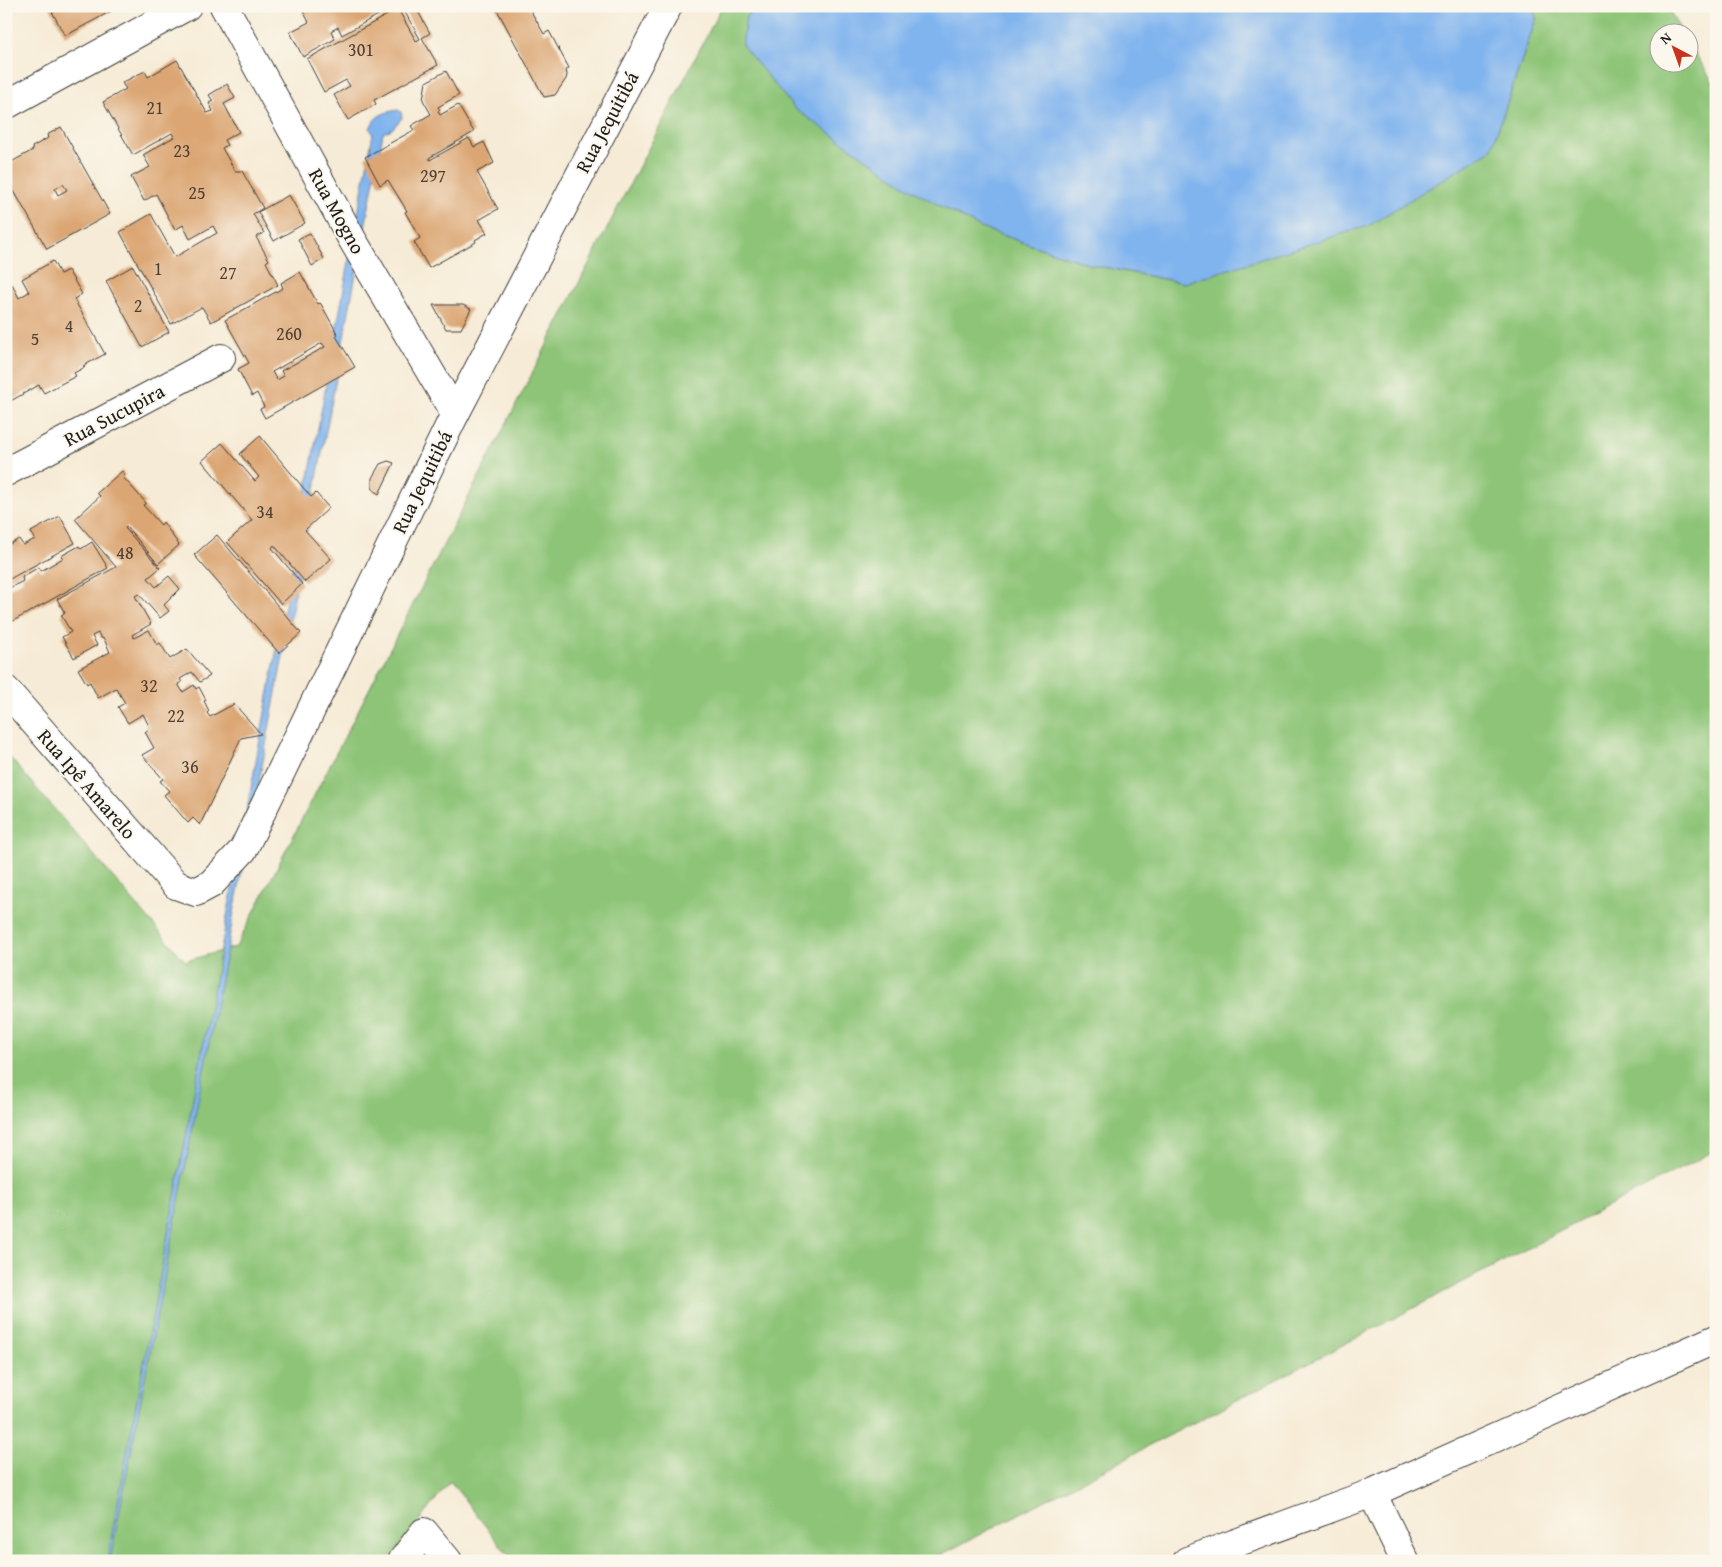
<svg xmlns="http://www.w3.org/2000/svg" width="1722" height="1567" font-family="'Gentium Book Plus',serif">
<rect width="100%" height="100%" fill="#fbf7ec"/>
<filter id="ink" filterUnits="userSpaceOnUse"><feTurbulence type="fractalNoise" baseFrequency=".02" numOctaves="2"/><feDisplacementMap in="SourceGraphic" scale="10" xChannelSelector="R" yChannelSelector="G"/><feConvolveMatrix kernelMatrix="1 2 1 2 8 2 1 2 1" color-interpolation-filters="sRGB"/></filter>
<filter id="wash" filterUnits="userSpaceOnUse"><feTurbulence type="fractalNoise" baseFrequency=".0096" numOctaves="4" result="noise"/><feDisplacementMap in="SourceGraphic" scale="20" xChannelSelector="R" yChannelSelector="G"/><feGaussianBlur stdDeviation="1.12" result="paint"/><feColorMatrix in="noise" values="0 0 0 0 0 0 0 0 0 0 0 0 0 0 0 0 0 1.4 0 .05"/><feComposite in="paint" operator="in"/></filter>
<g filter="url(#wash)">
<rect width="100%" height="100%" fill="#f6ebd6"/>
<polygon fill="#8dc477" stroke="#54704a" points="722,6 755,6 746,17 981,228 1088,264 1184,283 1491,150 1536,19 1534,6 1666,6 1682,32 1660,32 1660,62 1690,62 1690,45 1716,87 1716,1150 929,1561 513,1561 450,1481 388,1561 6,1561 6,753 185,961 236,947"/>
<g fill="#80b4ee" stroke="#4e6885">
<polygon points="755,6 1271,6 1290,10 1299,6 1534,6 1536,19 1491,150 1368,226 1184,283 1088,264 981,228 913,191 795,109 742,45 746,17"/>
<path d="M 398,110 L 401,112 L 402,118 L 392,129 L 383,133 L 110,1561 L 107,1561 L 373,133 L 370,129 C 374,115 385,112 398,110 Z"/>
</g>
<g id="blocks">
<g fill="#dba673" fill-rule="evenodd">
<polygon points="49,6 113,6 115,9 65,36"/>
<polygon points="300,6 388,6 389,9 342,35 338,27 331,31 335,39 303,57 290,32 309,22"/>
<polygon points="403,6 415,6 430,33 422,38 438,65 374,100 376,104 348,120 334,95 350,86 346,80 324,92 307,59 398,9 416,41 420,39 402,7"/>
<polygon points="495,6 528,6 544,34 549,31 569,68 566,70 567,75 566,79 555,95 544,97"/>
<polygon points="177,60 207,113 213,111 209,103 213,101 209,95 227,84 235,98 224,104 239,132 224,140 227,145 222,148 235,171 242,171 263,208 253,214 264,233 256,237 269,260 266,262 278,285 211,322 202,307 171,324 120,232 151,214 175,257 217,233 213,226 190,239 183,225 175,230 156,194 144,201 131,177 150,167 143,155 174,137 172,133 133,155 103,102 126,89 122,83 135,76 145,71 148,77"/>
<polygon points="446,71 459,95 438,107 440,110 438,111 440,115 458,105 474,132 429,158 430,160 469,138 474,147 484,142 494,163 477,172 498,209 479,220 487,233 475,240 476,242 429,268 414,242 420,238 405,212 407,211 388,180 380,185 365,157 414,130 411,126 431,114 423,100 426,82"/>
<path d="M 61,127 L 110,214 L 47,249 L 6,177 L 6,165 L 33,150 L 32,147 L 48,138 L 47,135 ZM 63,184 L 67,190 L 58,195 L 55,189 Z"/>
<polygon points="289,195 305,223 274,241 258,212"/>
<polygon points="310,233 324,259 312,266 298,239"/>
<polygon points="53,261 60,274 68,270 82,294 74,299 105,354 83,366 85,367 74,373 76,376 44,393 39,385 7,403 6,288 12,284 19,298 29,292 22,279"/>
<polygon points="133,266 169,332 142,347 106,281"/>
<path d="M 300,272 L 318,304 L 320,303 L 321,304 L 338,335 L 336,336 L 355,367 L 265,418 L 260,409 L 264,407 L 257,393 L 252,396 L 238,369 L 249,363 L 225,320 L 283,288 L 281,283 ZM 322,343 L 325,347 L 281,371 L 284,376 L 277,380 L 272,372 Z"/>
<polygon points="433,305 463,305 471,309 461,329 446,329"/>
<polygon points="260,436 311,497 316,493 329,508 305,530 331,559 305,582 274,545 272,548 302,584 281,604 227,542 252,520 202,461 222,443 255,481 259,477 240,454"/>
<polygon points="388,461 394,463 379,494 374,491 372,487 372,478 380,464"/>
<polygon points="122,471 125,475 123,477 146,503 143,505 161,525 163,522 179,545 158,564 127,527 125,528 160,568 148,578 156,587 169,576 180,589 164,605 169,611 160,618 139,594 135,596 151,624 132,635 134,638 149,630 157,645 160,643 170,659 187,649 210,676 200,682 192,672 180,679 182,682 178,684 183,692 194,685 196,689 199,687 206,700 204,701 209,711 207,713 210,717 234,704 261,734 241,738 200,825 193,818 188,823 164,795 169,791 160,781 163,779 142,755 154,748 145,732 150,728 143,714 128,723 118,707 125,703 116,688 98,698 90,682 87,684 78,669 110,652 104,639 101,638 98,633 92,636 97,645 74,658 62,637 71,632 61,615 65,613 57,599 116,567 75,519 100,496 97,493"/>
<polygon points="60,516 75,543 6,581 6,546 19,539 23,545 35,539 31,532"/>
<polygon points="217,535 301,633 279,653 194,555"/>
<polygon points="92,542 108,568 6,625 6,590 23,581 22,577 39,567 41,571 63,558 61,556 79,546 81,549"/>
</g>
</g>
</g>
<g filter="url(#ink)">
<use href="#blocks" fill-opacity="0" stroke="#3d3b38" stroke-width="1"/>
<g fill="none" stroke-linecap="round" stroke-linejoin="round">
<defs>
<g id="minor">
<polyline points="224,6 352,239 455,414"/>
<polyline points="6,105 187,6"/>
<polyline points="6,472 221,358"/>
<polyline points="6,690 176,885 196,892 211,884 243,850 455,414 668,6"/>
<polyline points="1372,1493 1405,1561"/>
<polyline points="402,1561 424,1532 448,1561"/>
<polyline points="1187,1561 1372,1493 1716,1339"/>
</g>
</defs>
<use href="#minor" stroke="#3d3b38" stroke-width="30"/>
<use href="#minor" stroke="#fff" stroke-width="28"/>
</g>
</g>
<g text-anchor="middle" stroke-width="4" stroke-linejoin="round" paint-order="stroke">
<g font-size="18" fill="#4c3e32">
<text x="361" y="56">301</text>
<text x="155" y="114">21</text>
<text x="182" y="157">23</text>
<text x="433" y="182">297</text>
<text x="197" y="199">25</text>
<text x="158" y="275">1</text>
<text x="228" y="279">27</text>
<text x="138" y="312">2</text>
<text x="69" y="332">4</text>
<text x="289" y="340">260</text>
<text x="35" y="345">5</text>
<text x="265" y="518">34</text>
<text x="125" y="559">48</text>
<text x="149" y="692">32</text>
<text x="176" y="722">22</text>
<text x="190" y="773">36</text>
</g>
<g font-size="20" fill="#1c1c1c" stroke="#fbf7ec">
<text transform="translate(607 122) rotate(-62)" y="7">Rua Jequitibá</text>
<text transform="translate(337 211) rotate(61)" y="7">Rua Mogno</text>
<text transform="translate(114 415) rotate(-28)" y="7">Rua Sucupira</text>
<text transform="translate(422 482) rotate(-64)" y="7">Rua Jequitibá</text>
<text transform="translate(87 784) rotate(49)" y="7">Rua Ipê Amarelo</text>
</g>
</g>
<rect width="1722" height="1567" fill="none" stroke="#fbf7ec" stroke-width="25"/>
<g transform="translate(1674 48) rotate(319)"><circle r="24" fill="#fbf7ec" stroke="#a29f99"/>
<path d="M0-4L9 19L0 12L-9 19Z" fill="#c8321e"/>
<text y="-8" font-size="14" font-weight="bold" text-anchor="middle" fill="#1c1c1c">N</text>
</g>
</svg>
